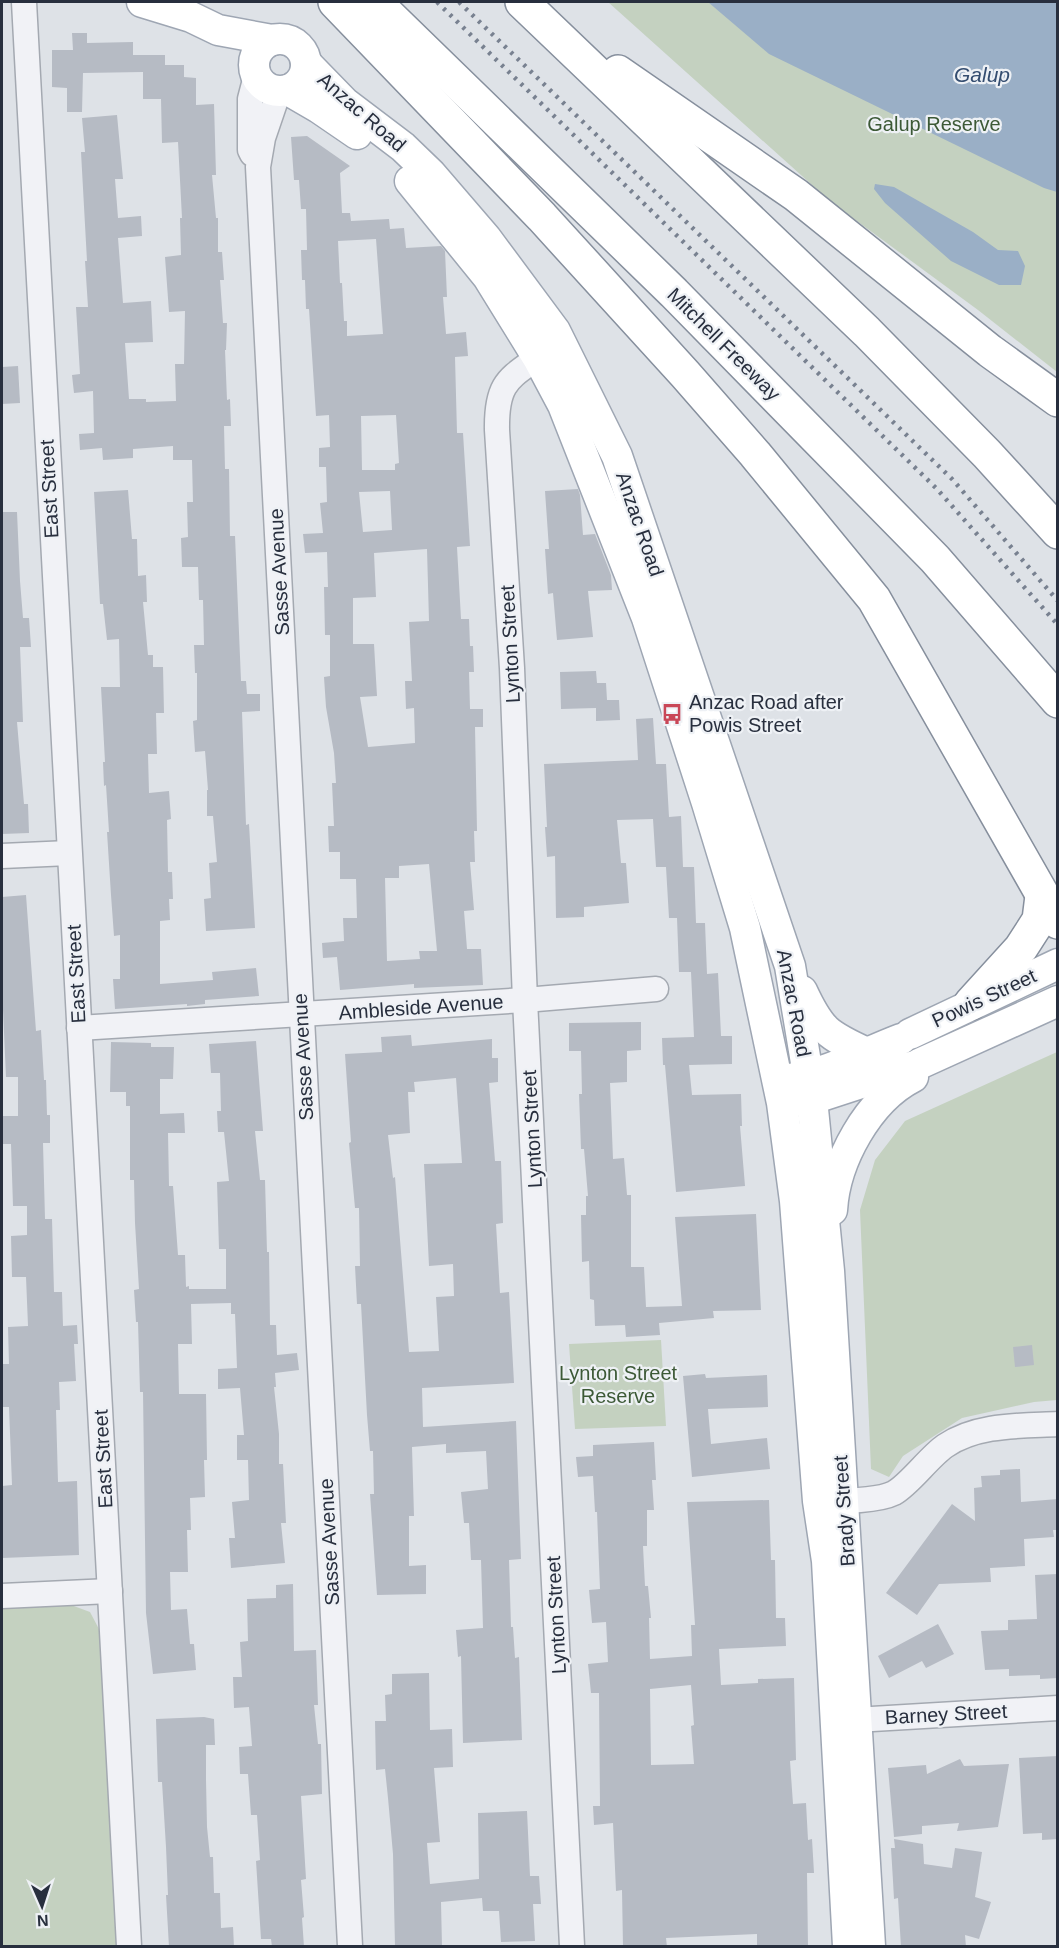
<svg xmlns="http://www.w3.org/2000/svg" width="1059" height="1948" font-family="Helvetica,sans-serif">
<rect width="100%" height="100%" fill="#dee2e7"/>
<g fill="#c4d1c0">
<polygon points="608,2 1057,2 1057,372 978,310 831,202"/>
<polygon points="1057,1052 1057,1400 1034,1402 962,1418 903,1456 889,1477 871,1469 860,1210 875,1160 905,1121"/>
<polygon points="661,1340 666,1426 575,1429 569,1344"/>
<polygon points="71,1605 90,1612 100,1631 118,1946 2,1946 2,1608"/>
</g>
<g fill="#9aafc6">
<polygon points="708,2 1057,2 1057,192 1044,188 769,54"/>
<polygon points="875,184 894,187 973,232 998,250 1018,251 1025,266 1021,285 999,285 951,261 885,203 874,189"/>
</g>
<g fill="#b6bbc4" fill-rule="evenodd">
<polygon points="72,33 87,33 87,43 133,42 133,55 165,55 165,65 184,65 184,77 196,78 196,105 214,104 216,175 212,175 216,218 218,218 218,252 222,252 224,280 220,280 223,323 227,323 226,350 225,350 227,400 230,399 231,426 224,426 225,469 229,469 230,536 235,536 241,681 246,681 247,694 260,694 260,711 242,712 246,825 249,824 255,928 206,931 204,899 211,898 209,863 217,862 213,816 207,816 207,790 208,790 205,751 195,752 193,721 197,720 197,673 195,673 194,645 204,645 203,600 199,600 198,567 182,567 181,538 188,537 187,502 193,502 192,460 173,460 173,446 133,449 133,458 103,460 102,448 80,450 79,434 94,433 93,391 74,393 72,375 80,374 76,307 88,307 85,261 87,261 81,152 85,152 82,118 117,115 123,179 115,179 118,218 141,216 142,236 118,238 123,303 151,301 153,342 125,343 129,399 146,399 146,402 176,401 175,364 184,364 185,311 169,312 165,257 181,255 180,218 182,218 178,142 162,143 161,99 143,99 143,72 83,73 82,112 67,112 67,88 52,87 52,50 73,50"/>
<path d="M 307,136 L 350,166 L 340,173 L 342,213 L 350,213 L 351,221 L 389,219 L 390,229 L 404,228 L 406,248 L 441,246 L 445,251 L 447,297 L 443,297 L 446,334 L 466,332 L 468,356 L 455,357 L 457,433 L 463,433 L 470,546 L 457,547 L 461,619 L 469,619 L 470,646 L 473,646 L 474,672 L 469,672 L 470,709 L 483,709 L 483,727 L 475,727 L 477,831 L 474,831 L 475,862 L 470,862 L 474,910 L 464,911 L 467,949 L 481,949 L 483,985 L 414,988 L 414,984 L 340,990 L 337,957 L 323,958 L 322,943 L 344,941 L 343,918 L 357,918 L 356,879 L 340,879 L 340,852 L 329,852 L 328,826 L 334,826 L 332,783 L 336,783 L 334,753 L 326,707 L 324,677 L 330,676 L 330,635 L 325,635 L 324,587 L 328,587 L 327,552 L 305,553 L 303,534 L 323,533 L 320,503 L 327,502 L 326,467 L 319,467 L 319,448 L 330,447 L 329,415 L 316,416 L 309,309 L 306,309 L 305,280 L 302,280 L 301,250 L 307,250 L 306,209 L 301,209 L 299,180 L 294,180 L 291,137 ZM 376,239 L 383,334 L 347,336 L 347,321 L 344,321 L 342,283 L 340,283 L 338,241 ZM 396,415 L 399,463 L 395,464 L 395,470 L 362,470 L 361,416 ZM 390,491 L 392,530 L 363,532 L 359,492 ZM 427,549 L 429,621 L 409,622 L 412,681 L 405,681 L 406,709 L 414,708 L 415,743 L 368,747 L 360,697 L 377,696 L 374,644 L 353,644 L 353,598 L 376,597 L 374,553 ZM 429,864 L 437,951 L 419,951 L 420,959 L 387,961 L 385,878 L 399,878 L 399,866 Z"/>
<polygon points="18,366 20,403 2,404 2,367"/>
<polygon points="578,489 580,495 583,535 595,534 611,575 612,590 588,591 593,637 557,640 553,593 548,594 545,549 549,549 545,491"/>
<polygon points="128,490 132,539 137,539 138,576 146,575 147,602 143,602 148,655 153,655 153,667 163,667 164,713 156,713 157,754 148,754 149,793 169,791 171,819 167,820 168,872 172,872 173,899 169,899 170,920 160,921 160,984 213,980 212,972 256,968 259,996 205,1000 205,1004 187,1006 187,1004 115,1009 113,979 120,979 120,935 114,936 111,895 107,832 109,832 106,785 104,786 103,762 105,762 101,687 120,687 119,639 107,640 103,604 100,604 94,492"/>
<polygon points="2,512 17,512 20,581 23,618 29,618 31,647 20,647 23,722 17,722 24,804 28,804 29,833 2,834"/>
<polygon points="596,671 597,683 606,683 607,700 619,700 620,720 596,721 596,708 561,709 560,672"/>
<polygon points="653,718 656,764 666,764 669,817 681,816 683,867 694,867 696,923 705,923 707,974 718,973 721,1036 732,1036 732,1064 689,1065 692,1095 741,1094 742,1126 740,1126 745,1186 676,1192 665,1065 663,1065 662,1038 694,1037 691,972 679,972 677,918 669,918 666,867 656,867 653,819 617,820 621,863 626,863 629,903 584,907 584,917 556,918 555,856 547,857 545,827 547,827 544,764 638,760 636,719"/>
<polygon points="26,895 36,1031 41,1030 44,1080 46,1080 47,1115 50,1115 50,1143 43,1143 45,1219 52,1219 54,1292 62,1292 63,1326 77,1325 78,1344 74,1344 76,1381 59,1382 60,1410 56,1410 58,1482 77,1481 79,1555 2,1558 2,1486 12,1485 9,1407 2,1407 2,1364 9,1364 8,1327 28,1326 26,1277 12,1277 11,1236 27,1235 27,1206 13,1206 11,1144 2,1144 2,1116 18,1116 18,1077 6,1077 2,987 2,897"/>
<polygon points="641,1022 641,1050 627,1051 627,1082 610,1083 613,1159 624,1158 627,1195 631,1195 631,1267 644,1267 646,1307 682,1306 675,1217 756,1214 761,1310 713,1311 714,1318 659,1323 660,1335 626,1337 625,1325 595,1326 594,1300 590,1299 589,1261 582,1262 581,1215 586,1215 586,1196 588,1196 584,1149 581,1149 579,1094 582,1094 581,1051 569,1051 569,1023"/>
<path d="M 411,1035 L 412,1046 L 492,1039 L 492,1058 L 498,1058 L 498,1082 L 489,1083 L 495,1161 L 501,1161 L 503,1223 L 496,1224 L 500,1293 L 509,1292 L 514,1383 L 422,1388 L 423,1427 L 516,1421 L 521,1559 L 509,1560 L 511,1627 L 513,1627 L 515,1658 L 519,1657 L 522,1740 L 463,1743 L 461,1656 L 458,1657 L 456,1630 L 483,1628 L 481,1560 L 471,1560 L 469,1523 L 464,1523 L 461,1492 L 488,1489 L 486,1451 L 446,1453 L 446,1444 L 412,1447 L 414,1516 L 409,1516 L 409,1566 L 426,1565 L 426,1594 L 377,1595 L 370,1494 L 374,1494 L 373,1451 L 370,1451 L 367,1415 L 361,1304 L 357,1304 L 355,1266 L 360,1266 L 359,1208 L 355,1208 L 349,1143 L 351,1142 L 345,1054 L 382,1052 L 381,1037 ZM 456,1078 L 462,1163 L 424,1164 L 429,1266 L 453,1264 L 454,1296 L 436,1297 L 439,1351 L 409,1352 L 395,1177 L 393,1178 L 388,1135 L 410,1133 L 408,1092 L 415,1092 L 414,1082 Z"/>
<polygon points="256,1041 263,1131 255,1131 260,1180 265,1180 267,1252 269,1252 270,1325 276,1325 277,1355 297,1353 299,1370 275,1373 276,1387 274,1387 279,1434 279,1464 283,1464 286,1523 281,1523 285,1563 231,1568 229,1538 235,1538 232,1502 249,1500 248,1460 237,1460 237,1435 244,1435 240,1388 218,1389 218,1369 237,1368 235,1314 231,1314 231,1303 191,1304 192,1344 178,1344 179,1394 206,1394 207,1460 204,1460 205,1497 190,1498 191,1530 187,1530 188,1572 170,1572 171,1610 187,1609 190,1644 194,1644 196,1670 153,1674 146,1613 143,1392 140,1392 138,1322 136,1322 134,1290 139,1289 135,1223 134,1180 130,1180 130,1106 126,1106 126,1092 110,1092 111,1042 151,1043 151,1047 174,1047 173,1079 160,1079 160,1114 184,1113 185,1133 168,1133 169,1186 173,1186 178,1255 185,1255 186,1287 189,1286 189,1289 226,1289 226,1249 219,1249 217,1182 229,1181 224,1132 218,1132 217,1111 221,1111 220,1073 211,1073 209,1044"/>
<polygon points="1032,1345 1034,1365 1015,1367 1013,1347"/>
<polygon points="705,1374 706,1378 767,1375 768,1407 708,1409 711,1444 767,1438 770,1469 692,1477 683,1376"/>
<path d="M 654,1442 L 656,1480 L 652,1480 L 654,1510 L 647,1510 L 647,1546 L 643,1546 L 645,1586 L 648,1586 L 651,1618 L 649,1618 L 650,1659 L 692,1656 L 691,1625 L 695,1625 L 687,1502 L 769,1500 L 771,1560 L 775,1560 L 776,1618 L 785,1618 L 786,1646 L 719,1649 L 721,1685 L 758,1683 L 758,1679 L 794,1678 L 796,1760 L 790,1761 L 793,1804 L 806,1803 L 808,1840 L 812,1839 L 814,1873 L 807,1873 L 808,1947 L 757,1947 L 757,1934 L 666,1938 L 667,1947 L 623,1947 L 622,1890 L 616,1891 L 613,1823 L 594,1825 L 593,1806 L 600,1806 L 599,1693 L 591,1693 L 588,1664 L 608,1662 L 606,1622 L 592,1623 L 589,1590 L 600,1589 L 597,1512 L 595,1512 L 593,1476 L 578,1477 L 576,1457 L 593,1456 L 593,1445 ZM 691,1685 L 694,1725 L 691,1726 L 694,1764 L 651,1765 L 650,1689 Z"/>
<polygon points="1020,1469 1021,1502 1058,1499 1058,1530 1053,1530 1054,1537 1024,1539 1025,1566 990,1568 991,1582 939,1584 917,1615 886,1593 952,1504 975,1521 974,1488 982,1487 981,1476 1000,1475 1000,1470"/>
<polygon points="1058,1574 1058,1678 1040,1679 1040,1675 1009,1676 1009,1669 985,1670 981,1631 1008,1630 1008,1620 1037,1619 1035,1575"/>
<polygon points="293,1584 294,1651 316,1650 318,1705 314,1705 318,1744 321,1744 322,1794 301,1796 306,1879 301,1880 304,1917 302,1918 304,1947 272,1947 271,1939 261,1939 256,1861 260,1860 257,1815 251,1815 248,1774 240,1774 239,1747 252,1746 249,1707 234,1708 233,1677 242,1677 240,1642 248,1641 247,1599 276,1598 276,1585"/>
<polygon points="938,1624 954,1654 926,1668 922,1661 889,1678 878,1656"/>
<polygon points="429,1673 430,1730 452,1729 453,1767 434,1768 440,1842 427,1843 430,1884 479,1879 478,1813 527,1811 530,1876 539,1876 541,1904 533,1904 535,1941 501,1942 499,1911 483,1911 482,1898 441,1902 442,1947 395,1947 393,1854 388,1798 385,1769 376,1770 375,1721 386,1721 385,1695 392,1694 392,1674"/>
<polygon points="204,1717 214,1719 215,1745 206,1745 206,1780 207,1827 210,1857 213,1857 214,1893 220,1893 221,1928 233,1927 234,1947 169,1947 166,1895 168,1895 166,1847 162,1782 158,1782 156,1719"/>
<polygon points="1058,1756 1058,1839 1042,1840 1042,1833 1023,1834 1019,1758"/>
<polygon points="960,1759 964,1766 1009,1764 998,1827 957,1831 959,1823 922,1826 922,1834 894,1837 888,1768 926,1765 927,1774"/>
<polygon points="894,1839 923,1844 924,1864 952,1868 955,1848 982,1852 975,1897 991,1902 979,1939 965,1935 966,1947 901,1947 898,1898 894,1899 893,1881 891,1848 895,1848"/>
</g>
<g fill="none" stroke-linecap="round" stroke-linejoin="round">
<defs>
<g id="minor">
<polyline points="24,2 129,1946"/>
<polyline points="279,91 263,138 258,167 350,1946"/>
<polyline points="252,154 250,150 250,99 256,76"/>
<path d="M 551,347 C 515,378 496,374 497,430 L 512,668 L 525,1000 L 572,1946"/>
<polyline points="2,856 69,853"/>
<polyline points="79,1028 525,1000 656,989"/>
<path d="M 825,1501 C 843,1501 878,1501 894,1493 C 910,1484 929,1457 945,1446 C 977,1424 1020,1426 1058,1424"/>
<polyline points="2,1596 110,1591"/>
<polyline points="838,1721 1058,1708"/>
</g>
<g id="major">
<polyline points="142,2 191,17 218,30 272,40"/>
<circle cx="280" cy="65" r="26"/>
<polyline points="306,63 345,103 403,147 431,174 486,238 555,331 617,456 790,966 812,1099 829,1271 870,1946"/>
<polyline points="288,90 319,108 357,134"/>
<polyline points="410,181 488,277 538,358 563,405 647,618 707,803 745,928 782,1103 795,1201 818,1501 827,1561 848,1946"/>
<path d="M 802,991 C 820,1030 827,1035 867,1053"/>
<polyline points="910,1034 1058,964"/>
<polyline points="919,1064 1058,1001"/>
<path d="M 789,1079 C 829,1073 864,1053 901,1039"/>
<polyline points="794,1101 812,1099 910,1067"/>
<path d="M 832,1210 C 835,1161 868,1100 913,1077"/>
</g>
<g id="highway">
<polyline points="335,2 542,217 685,374 755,454 874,599 1058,922"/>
<polyline points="375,2 674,293 935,559 1058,701"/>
<polyline points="522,2 867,332 987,454 1058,532"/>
<polyline points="618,72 796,195 990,351 1058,400"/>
<polyline points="971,1003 1021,948 1039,920 1042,896"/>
</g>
</defs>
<use href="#minor" stroke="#a4a9b1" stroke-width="27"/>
<use href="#major" stroke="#9ea6b3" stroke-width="33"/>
<use href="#highway" stroke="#868f9d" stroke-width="36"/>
<use href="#minor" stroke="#f1f2f6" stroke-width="24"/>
<use href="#major" stroke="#fff" stroke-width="30"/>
<use href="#highway" stroke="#fff" stroke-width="33"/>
<g stroke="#788190" stroke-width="4.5" stroke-dasharray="3 6" stroke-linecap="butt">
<polyline points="437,2 936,488 1058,625"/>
<polyline points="459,2 952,479 1058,601"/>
</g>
</g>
<defs>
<symbol id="bus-bare" viewBox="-9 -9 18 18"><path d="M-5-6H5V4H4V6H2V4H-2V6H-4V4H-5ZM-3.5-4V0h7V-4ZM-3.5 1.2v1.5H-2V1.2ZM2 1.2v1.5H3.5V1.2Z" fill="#c94757" stroke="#eef1f5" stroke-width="2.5" paint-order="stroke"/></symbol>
</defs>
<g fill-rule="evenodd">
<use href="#bus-bare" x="657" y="699" width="30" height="30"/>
</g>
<g text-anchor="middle" stroke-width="4.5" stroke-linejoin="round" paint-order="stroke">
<g font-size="20" fill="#282f3e" stroke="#eef1f5">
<text transform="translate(362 112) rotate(41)" y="7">Anzac Road</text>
<text transform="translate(724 344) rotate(45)" y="7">Mitchell Freeway</text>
<text transform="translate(49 489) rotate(-93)" y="7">East Street</text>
<text transform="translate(640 524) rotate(71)" y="7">Anzac Road</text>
<text transform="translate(279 572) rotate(-93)" y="7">Sasse Avenue</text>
<text transform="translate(510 644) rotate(-93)" y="7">Lynton Street</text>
<text transform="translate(76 974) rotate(-93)" y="7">East Street</text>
<text transform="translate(984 998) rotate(-25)" y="7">Powis Street</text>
<text transform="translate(794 1003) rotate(79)" y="7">Anzac Road</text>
<text transform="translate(421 1007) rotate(-4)" y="7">Ambleside Avenue</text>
<text transform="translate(303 1057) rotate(-93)" y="7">Sasse Avenue</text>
<text transform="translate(532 1129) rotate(-93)" y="7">Lynton Street</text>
<text transform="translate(103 1459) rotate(-93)" y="7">East Street</text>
<text transform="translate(844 1511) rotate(-94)" y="7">Brady Street</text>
<text transform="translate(329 1542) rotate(-93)" y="7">Sasse Avenue</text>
<text transform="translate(556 1615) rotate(-93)" y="7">Lynton Street</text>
<text transform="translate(946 1714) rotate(-3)" y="7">Barney Street</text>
</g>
<g font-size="20" fill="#3c5936" stroke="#eef1f5">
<text x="934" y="131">Galup Reserve</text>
<text x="618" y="1380">Lynton Street<tspan x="618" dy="23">Reserve</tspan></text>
</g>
<g font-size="20" fill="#282f3e" stroke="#eef1f5" text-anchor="start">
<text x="689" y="709">Anzac Road after<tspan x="689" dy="23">Powis Street</tspan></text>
</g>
<g font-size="21" font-style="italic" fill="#344d70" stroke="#eef1f5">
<text x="982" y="82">Galup</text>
</g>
</g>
<rect width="1059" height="1948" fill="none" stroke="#282f3e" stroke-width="6"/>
<g transform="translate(42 1906) rotate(177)" stroke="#eef1f5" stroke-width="4.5" paint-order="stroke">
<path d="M0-4.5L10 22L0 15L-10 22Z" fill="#282f3e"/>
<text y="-9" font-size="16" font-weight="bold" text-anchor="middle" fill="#282f3e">N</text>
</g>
</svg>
